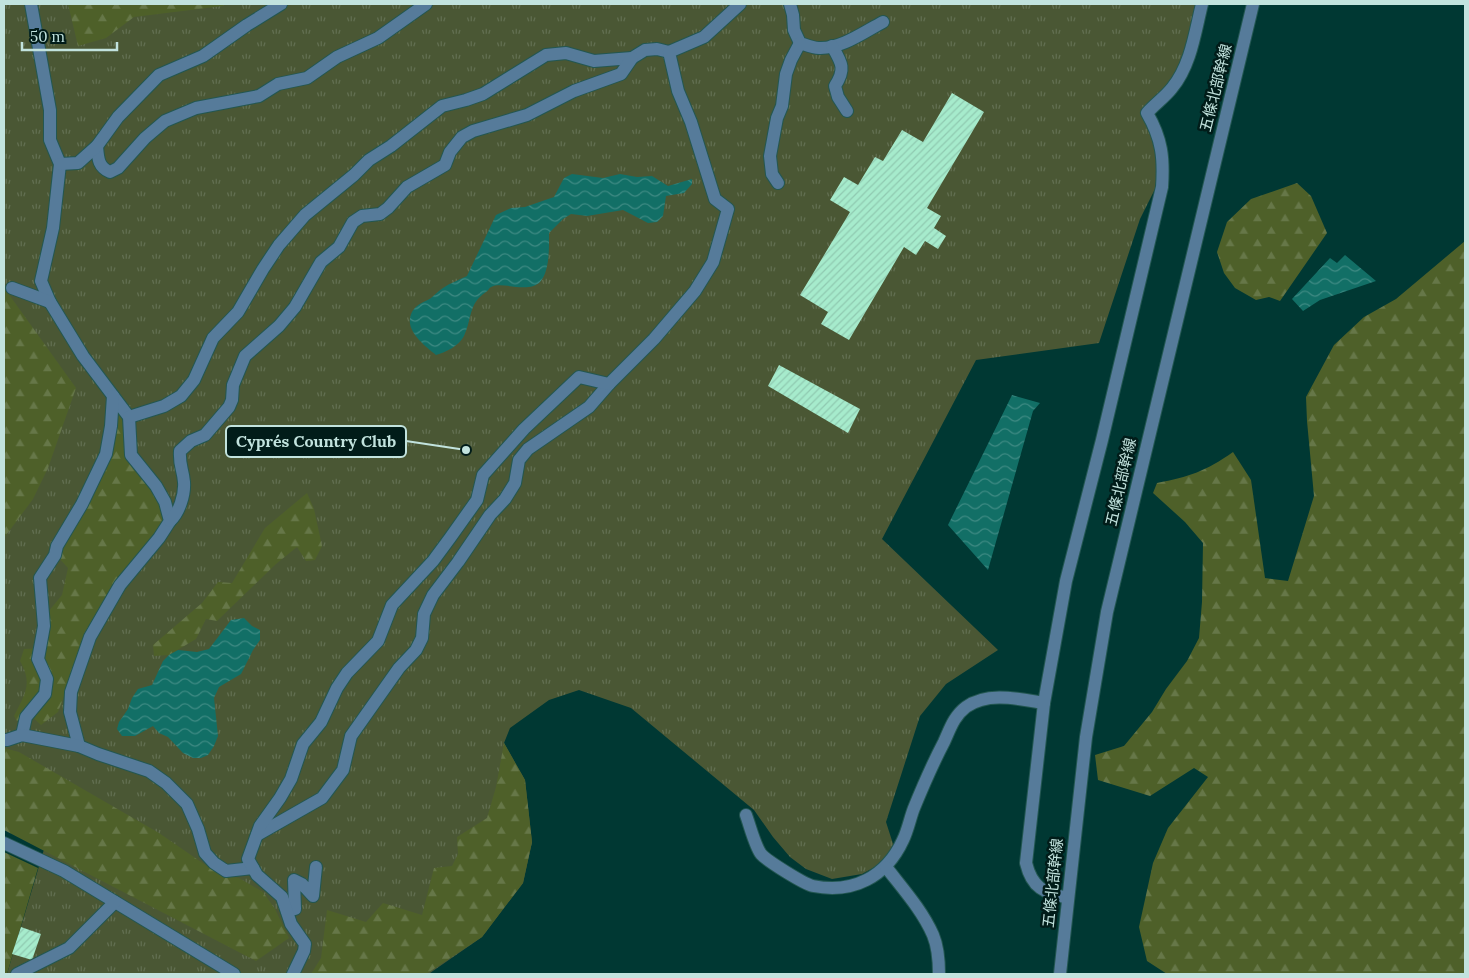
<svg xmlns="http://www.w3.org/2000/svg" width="1469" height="978" font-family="Lora,'Noto Sans JP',serif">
<defs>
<pattern id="grass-tufts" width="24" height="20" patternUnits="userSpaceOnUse" patternTransform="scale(1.25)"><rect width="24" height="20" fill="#4a5734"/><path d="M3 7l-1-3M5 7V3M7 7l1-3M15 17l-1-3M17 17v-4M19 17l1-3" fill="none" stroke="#626f51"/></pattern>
<pattern id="forest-firs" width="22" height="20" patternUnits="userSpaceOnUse" patternTransform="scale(1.25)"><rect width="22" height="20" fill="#4e6029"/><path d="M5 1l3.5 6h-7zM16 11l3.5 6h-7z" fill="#667748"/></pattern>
<pattern id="water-waves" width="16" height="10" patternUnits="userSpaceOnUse" patternTransform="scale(1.25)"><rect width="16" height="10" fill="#126f66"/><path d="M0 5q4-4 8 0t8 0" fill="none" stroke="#3e8a83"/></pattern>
<pattern id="building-hatch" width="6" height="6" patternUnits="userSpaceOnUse" patternTransform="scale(1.25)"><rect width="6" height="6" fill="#a6ebcc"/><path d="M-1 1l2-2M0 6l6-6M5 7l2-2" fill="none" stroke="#90cab1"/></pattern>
</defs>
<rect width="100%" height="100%" fill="#003833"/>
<polygon fill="url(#grass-tufts)" points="4,4 1205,4 1191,59 1157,106 1146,125 1157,142 1158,168 1155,189 1140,219 1099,343 976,360 882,539 998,650 946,684 920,716 886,822 894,847 882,863 862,874 832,879 806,869 790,857 773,837 754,810 631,708 579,690 549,700 510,728 504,743 525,780 532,842 523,883 482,937 430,973 426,974 7,974 45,846 4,829"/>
<g fill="url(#forest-firs)">
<polygon points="68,4 225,4 223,6 134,17 106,38 78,46"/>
<polygon points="1297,183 1311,196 1327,233 1280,301 1269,297 1256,300 1235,288 1224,273 1217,252 1227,222 1251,199"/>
<path d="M 1465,241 L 1465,974 L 1167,974 L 1147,961 L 1139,927 L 1153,863 L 1168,828 L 1208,777 L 1194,768 L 1150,796 L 1098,780 L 1095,755 L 1124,746 L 1152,712 L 1166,689 L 1187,661 L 1199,638 L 1202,602 L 1203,543 L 1185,522 L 1153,493 L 1157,483 C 1189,477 1206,471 1233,452 L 1251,480 L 1265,578 L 1288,581 L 1314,496 L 1307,421 L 1306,397 L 1334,345 L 1364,317 L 1396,299 Z"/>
<polygon points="5,289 76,388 48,468 33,499 4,538 4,290"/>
<path d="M 115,406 L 126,420 L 126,458 L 154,493 L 165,515 L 154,539 L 72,675 L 58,712 L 41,725 L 26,711 L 17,721 L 14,716 C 25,694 33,684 20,661 L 24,649 L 44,648 L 48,612 L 62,595 L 68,568 L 58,557 L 88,500 Z"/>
<polygon points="307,493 314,509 322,546 315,560 306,561 297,547 276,564 217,621 206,619 196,639 169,655 154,656 153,645 202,603 218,582 232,583 265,528"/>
<polygon points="504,743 525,780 532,842 523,883 482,937 426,974 311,974 321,958 327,910 366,922 383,903 422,915 434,868 452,866 458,854 457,837 487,818 496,787"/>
<polygon points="4,748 19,752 159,833 220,875 239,878 263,892 275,909 289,938 256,961 4,830"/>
<polygon points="4,852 38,868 7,974 4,974"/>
</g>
<g fill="url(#water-waves)">
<path d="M 572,174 L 603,178 L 620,174 L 637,177 L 652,176 L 668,186 L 692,179 L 692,184 L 684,193 L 666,196 L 663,216 L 657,222 L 648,223 L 623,210 L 587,216 L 571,214 L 563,219 L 549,233 C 549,247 550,271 540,282 C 528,294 503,281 491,287 C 489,288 488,291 486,292 C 468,304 472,319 464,336 C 459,346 446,352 436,355 C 424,345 403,330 412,312 C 416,304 425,302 431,298 C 435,295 438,291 443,288 C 450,283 459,280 467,276 L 496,215 L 511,208 L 525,207 L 554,197 L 564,178 Z"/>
<polygon points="1345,255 1376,281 1320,300 1303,311 1292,299 1330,258 1337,263"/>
<polygon points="1012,395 1040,403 1033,411 988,570 948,525"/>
<polygon points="244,618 252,626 260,630 260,640 253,650 241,674 219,687 214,698 218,736 214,746 208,755 201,758 193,758 183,753 168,737 159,733 153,726 135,736 122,736 117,729 119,722 128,709 132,698 138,689 152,685 163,661 169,655 178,650 197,652 209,649 231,620"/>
</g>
<g fill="url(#building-hatch)">
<polygon points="952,93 984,112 927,208 941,216 934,228 946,236 938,249 925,241 916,255 904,247 849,340 821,324 828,312 800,295 850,212 830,200 844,177 858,185 875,157 883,161 902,130 923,142"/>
<polygon points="779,365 860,409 848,433 768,386"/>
<polygon points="21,927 41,934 32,960 12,954"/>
</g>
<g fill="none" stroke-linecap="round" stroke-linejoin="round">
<defs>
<g id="minor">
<polyline points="31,4 50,110 50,140 60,164 53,228 41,281 50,302 83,356 129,417 131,455 156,486 165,502 170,521 159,538 120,585 90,637 71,692 70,712 79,746 98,754 149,771 166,783 187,804 198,829 205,853 214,863 226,871 253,868"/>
<path d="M 790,4 L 793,15 L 794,30 L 800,43 C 806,45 813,48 819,48 C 841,49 864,32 883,22"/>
<path d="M 832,46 C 842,63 846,69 835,86 L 838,97 L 847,111"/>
<path d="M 97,146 C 98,158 98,167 110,172 L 118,168 L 145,138 L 165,121 L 196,108 L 259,96 L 278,84 L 307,78 L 337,57 L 378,38 L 426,4"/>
<polyline points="60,164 78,163 97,146 118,117 159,75 203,56 247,25 281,4"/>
<polyline points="778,183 772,174 770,156 777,118 782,106 786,74 791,60 800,43"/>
<polyline points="12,288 50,302"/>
<polyline points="129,417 164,406 181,396 194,380 213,338 238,312 263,269 279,245 305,215 354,175 369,160 391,146 442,106 466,100 483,94 546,55 566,53 594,61 632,58 645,50 657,49 669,52"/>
<path d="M 170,521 C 179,513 185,495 184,482 C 183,469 179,466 180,451 L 191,441 L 205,435 L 229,407 L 232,400 L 233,385 L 245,356 L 279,326 L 295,307 L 321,262 L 339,247 L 353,222 L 362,216 L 380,214 L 388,208 L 407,187 L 445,165 L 450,152 L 462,137 L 473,131 L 527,115 L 574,91 L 621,74 L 632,58"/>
<polyline points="22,735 26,717 45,694 47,679 38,659 44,626 40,578 55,555 57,546 82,504 106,454 111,426 113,396"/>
<polyline points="4,740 7,740 22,735 79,746"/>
<path d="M 746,815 C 750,826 755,846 761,854 C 767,861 804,884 813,886 C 853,894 886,877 903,840 C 908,830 910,818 914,808 C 923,786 933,763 944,742 C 950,729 954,716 966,707 C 988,691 1019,699 1044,703"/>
<polyline points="257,835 322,798 343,770 351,736 399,668 416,650 422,638 424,614 433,595 458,562 490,515 505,499 515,483 519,460 528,449 589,407 609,384"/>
<polyline points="4,843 64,871 234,974"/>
<path d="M 886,867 C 903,889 922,910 933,935 C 938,947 939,961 939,974"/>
<path d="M 1068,898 C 1044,893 1032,888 1026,863 L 1044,703 L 1066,581 L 1102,440 L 1162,187 C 1164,158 1162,139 1147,113 C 1155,104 1165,97 1172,88 C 1191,65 1195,32 1202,4"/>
<polyline points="287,911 295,909 294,880 302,884 313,896 316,867"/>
<polyline points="17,974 69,948 115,902"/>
<polyline points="293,974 304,951 305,944 291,924 282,897 257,875 248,859 260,826 280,798 291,779 303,744 321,722 337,688 347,673 378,641 392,605 433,561 450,538 477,500 483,475 524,429 579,377 609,384 654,339 695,291 713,262 728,209 715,199 691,122 678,91 669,52 704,37 740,4"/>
<polyline points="1060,974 1086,737 1107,612 1253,4"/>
</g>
</defs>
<use href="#minor" stroke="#235752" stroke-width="14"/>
<use href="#minor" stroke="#567b9a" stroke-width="12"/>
</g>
<g text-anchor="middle" stroke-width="5" stroke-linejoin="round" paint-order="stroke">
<g font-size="15" fill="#c2e3de" stroke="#011c19">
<text transform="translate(1216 88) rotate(-76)" y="5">五條北部幹線</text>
<text transform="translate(1121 482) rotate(-77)" y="5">五條北部幹線</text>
<text transform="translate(1053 883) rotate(-84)" y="5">五條北部幹線</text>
</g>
</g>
<path fill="none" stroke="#c2e3de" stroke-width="2" d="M466 450L406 441"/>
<circle fill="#c2e3de" stroke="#011c19" stroke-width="2" cx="466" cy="450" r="5"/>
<rect fill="#011c19" stroke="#c2e3de" stroke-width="2" x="226" y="426" width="180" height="31" rx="5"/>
<g font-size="16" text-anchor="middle" font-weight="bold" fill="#c2e3de">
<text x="316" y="447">Cyprés Country Club</text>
</g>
<rect width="1469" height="978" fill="none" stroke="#c2e3de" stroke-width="10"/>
<path d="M22 42v8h95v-8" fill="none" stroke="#c2e3de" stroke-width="2.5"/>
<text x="30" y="42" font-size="15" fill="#c2e3de" stroke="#011c19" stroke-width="4" paint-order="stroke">50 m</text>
</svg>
